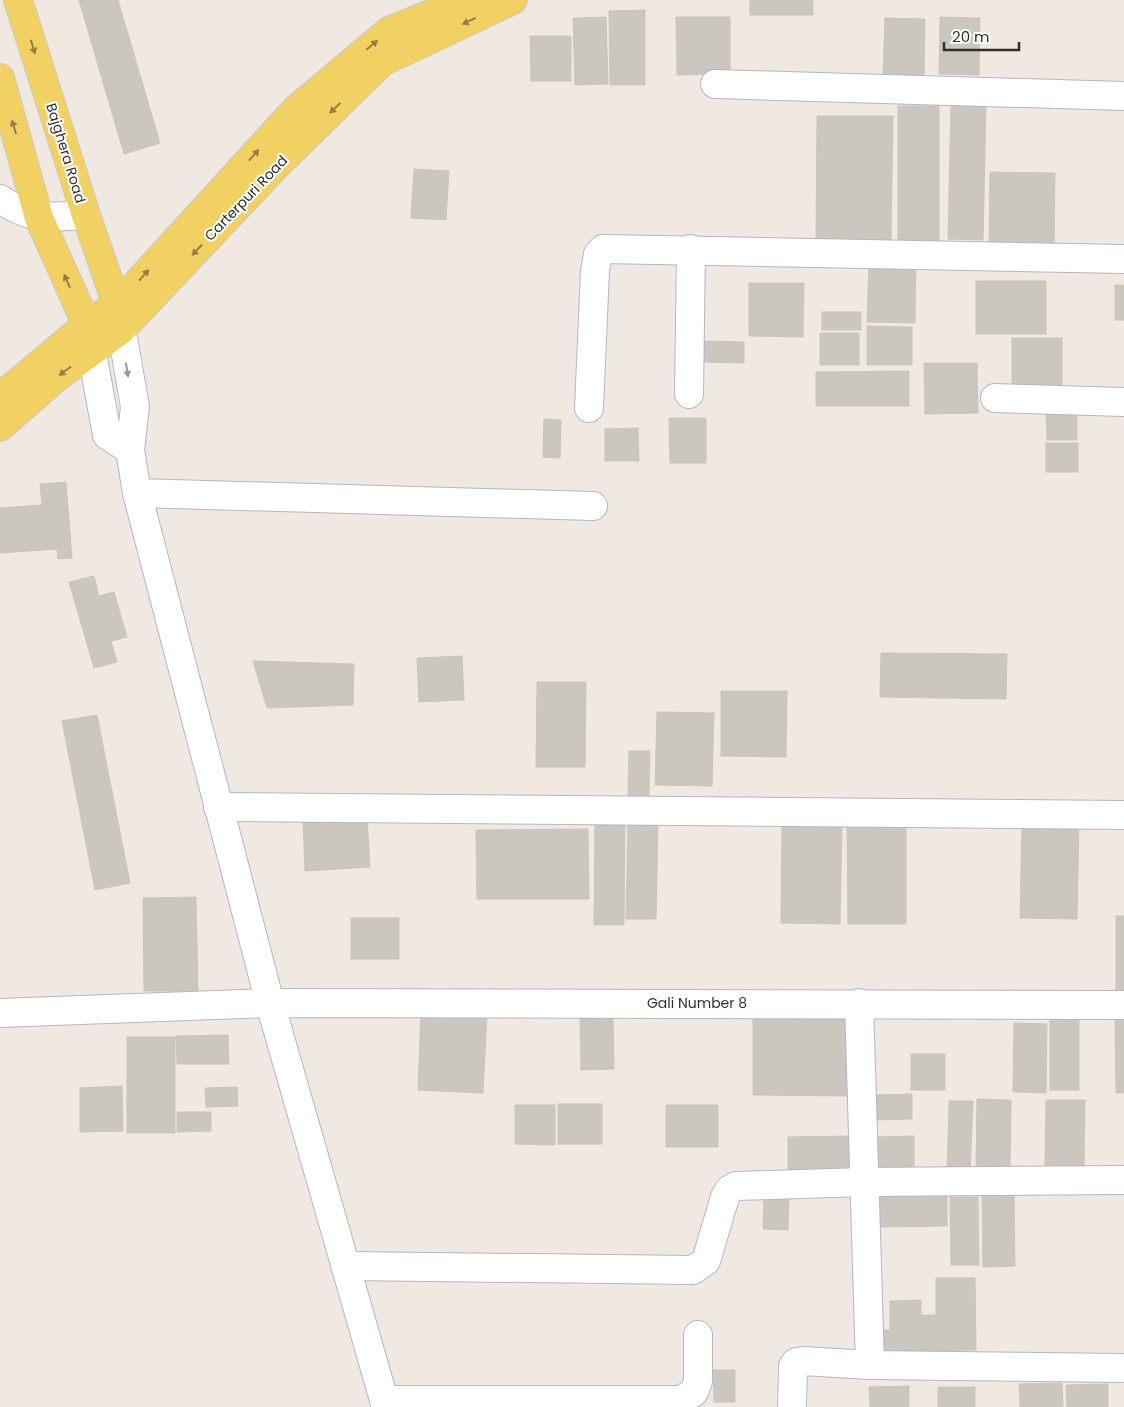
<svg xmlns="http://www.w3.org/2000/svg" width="1124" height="1407" font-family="Poppins,sans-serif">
<rect width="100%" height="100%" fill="#efe9e1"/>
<g fill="#cbc7bf" stroke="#cbc5ba">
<polygon points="79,0 118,0 160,143 124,154"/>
<rect x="750" y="0" width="63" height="15"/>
<polygon points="645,10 645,85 610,85 609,11"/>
<polygon points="606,17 608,84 575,85 573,18"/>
<polygon points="676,17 730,17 730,74 677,75"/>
<polygon points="940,17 980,18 979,75 939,74"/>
<polygon points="885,18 925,19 924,79 883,77"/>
<polygon points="530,36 571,36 571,81 531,81"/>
<polygon points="951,102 986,103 983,240 948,239"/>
<rect x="898" y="106" width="41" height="140"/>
<polygon points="817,116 893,116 891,243 816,242"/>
<polygon points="414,169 449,171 446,220 411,218"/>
<polygon points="990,172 1055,173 1054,252 989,252"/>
<polygon points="869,259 916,261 915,323 867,322"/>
<rect x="976" y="281" width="70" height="53"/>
<polygon points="749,283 804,283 803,337 749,336"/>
<rect x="1115" y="285" width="9" height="35"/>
<rect x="822" y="312" width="39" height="18"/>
<polygon points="867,326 912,327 912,365 867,365"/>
<rect x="820" y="333" width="39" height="32"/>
<rect x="1012" y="338" width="50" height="56"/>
<polygon points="704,341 744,342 744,363 704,362"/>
<polygon points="924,363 977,363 978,413 925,414"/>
<polygon points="909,371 909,406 816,406 816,372"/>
<polygon points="1077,411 1077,440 1047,440 1046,412"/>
<polygon points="669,418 706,418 706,463 670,463"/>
<polygon points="544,419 561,420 560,458 543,457"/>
<polygon points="638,428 639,461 605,461 605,429"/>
<rect x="1046" y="443" width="32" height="29"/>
<polygon points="66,482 72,558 58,559 57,549 0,553 0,508 42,505 40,484"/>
<polygon points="94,576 99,596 114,592 127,637 111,641 117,662 94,668 69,582"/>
<polygon points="881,653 1007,654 1006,699 880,697"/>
<polygon points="462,656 464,700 419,702 417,658"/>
<polygon points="253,661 354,664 353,705 267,708"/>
<polygon points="537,682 586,682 585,767 536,767"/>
<polygon points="721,691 787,691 786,757 721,756"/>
<polygon points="657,712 714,713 712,786 655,785"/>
<polygon points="97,715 130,883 95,890 62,721"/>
<polygon points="629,751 650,751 649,797 628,796"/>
<polygon points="367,817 370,867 305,871 303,821"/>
<polygon points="628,821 658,821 656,919 626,919"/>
<polygon points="595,822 625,822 624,925 594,925"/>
<polygon points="847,822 906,822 906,924 848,924"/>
<polygon points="1022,823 1079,824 1077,919 1020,918"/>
<polygon points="782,825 842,826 840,924 781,923"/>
<polygon points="588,829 589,899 477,899 476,830"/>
<polygon points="196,897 198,991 144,991 143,898"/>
<rect x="1116" y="916" width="8" height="80"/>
<rect x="351" y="918" width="48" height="41"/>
<polygon points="753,1010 855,1011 854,1096 753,1095"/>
<polygon points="421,1011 487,1013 483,1093 418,1090"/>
<polygon points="580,1018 613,1018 614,1069 581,1070"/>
<rect x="1050" y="1018" width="29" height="72"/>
<polygon points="1115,1019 1124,1019 1124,1093 1116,1093"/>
<polygon points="1014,1023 1047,1024 1046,1093 1013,1092"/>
<polygon points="228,1035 229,1064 177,1064 176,1036"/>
<rect x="127" y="1037" width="48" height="96"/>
<rect x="911" y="1054" width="34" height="36"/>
<polygon points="122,1086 123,1131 80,1132 80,1088"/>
<polygon points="237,1087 238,1106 206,1107 205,1088"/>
<polygon points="912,1094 912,1119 875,1120 875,1095"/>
<polygon points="977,1099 1011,1100 1010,1174 976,1174"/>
<polygon points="1046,1100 1085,1100 1084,1166 1045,1165"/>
<polygon points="949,1101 973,1101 970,1173 947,1173"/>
<rect x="558" y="1104" width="44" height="40"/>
<polygon points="515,1105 555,1105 555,1145 515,1144"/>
<rect x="666" y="1105" width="52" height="42"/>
<polygon points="177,1112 211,1112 211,1131 177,1132"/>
<polygon points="853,1136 853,1176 788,1177 788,1137"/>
<polygon points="914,1136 914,1173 878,1173 878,1137"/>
<polygon points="947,1191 947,1226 880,1227 879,1192"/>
<polygon points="982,1194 1014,1194 1015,1266 983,1267"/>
<polygon points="764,1196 789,1197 788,1230 763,1229"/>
<polygon points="950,1197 978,1197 979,1265 951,1265"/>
<polygon points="936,1278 975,1278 976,1350 880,1351 880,1330 890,1330 890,1301 921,1300 921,1315 936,1315"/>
<polygon points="713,1370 735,1370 735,1402 714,1402"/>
<polygon points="1062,1383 1063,1407 1020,1407 1019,1384"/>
<polygon points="1108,1384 1108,1407 1067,1407 1066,1385"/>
<polygon points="909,1386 909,1407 870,1407 869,1387"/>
<rect x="938" y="1387" width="37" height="20"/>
</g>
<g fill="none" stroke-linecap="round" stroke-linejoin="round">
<defs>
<g id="minor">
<polyline points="715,84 1124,96"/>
<path d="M 0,199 C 32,221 49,217 86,215"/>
<polyline points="118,309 135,407 130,450 137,493 270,1003 386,1407"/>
<polyline points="88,331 107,435 130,450"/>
<polyline points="689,394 691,249"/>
<polyline points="995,398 1124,402"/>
<polyline points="589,408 595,271 598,254 603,249 1124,259"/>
<polyline points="137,493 593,506"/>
<polyline points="218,807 1124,815"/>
<polyline points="859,1003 870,1365"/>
<polyline points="0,1013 270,1003 1124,1005"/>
<polyline points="345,1266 693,1270 706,1261 725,1197 729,1190 736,1186 864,1182 1124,1180"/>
<polyline points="384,1400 681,1400 694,1392 698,1381 698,1335"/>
<polyline points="792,1407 793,1366 796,1362 803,1361 870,1365 1124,1368"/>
</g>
<g id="major">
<polyline points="18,0 86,215 117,305"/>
<polyline points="0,78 39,218 87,325"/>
<polyline points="0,397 91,321 117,305 295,110 389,31 465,0"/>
<polyline points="0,427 57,377 121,330 277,165 382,62 513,0"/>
</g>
</defs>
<use href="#minor" stroke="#b4b7c1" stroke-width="30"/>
<use href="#major" stroke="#c9c9c9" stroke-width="30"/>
<use href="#minor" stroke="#fff" stroke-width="28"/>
<use href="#major" stroke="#f2d163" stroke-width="28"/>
</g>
<defs><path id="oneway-solid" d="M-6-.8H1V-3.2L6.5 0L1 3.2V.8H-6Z" transform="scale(1.25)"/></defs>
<g fill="#908048">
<use href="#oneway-solid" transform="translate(469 21) rotate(155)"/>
<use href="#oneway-solid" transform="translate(372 45) rotate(-40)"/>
<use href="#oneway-solid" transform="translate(33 47) rotate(73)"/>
<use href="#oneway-solid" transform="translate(335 108) rotate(136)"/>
<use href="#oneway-solid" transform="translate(14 127) rotate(-106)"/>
<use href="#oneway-solid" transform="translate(254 155) rotate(-48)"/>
<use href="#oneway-solid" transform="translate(197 250) rotate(133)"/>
<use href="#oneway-solid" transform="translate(144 275) rotate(-48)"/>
<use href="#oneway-solid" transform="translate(67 281) rotate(-114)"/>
<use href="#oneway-solid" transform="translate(65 371) rotate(143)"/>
</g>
<use fill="#969696" href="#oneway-solid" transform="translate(127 370) rotate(81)"/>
<g text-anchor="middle" stroke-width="4" stroke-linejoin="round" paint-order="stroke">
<g font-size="14" fill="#2e2e2e" stroke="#fff">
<text transform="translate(66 153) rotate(73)" y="5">Bajghera Road</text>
<text transform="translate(246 198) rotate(-46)" y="5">Carterpuri Road</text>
<text x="697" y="1008">Gali Number 8</text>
</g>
</g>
<path d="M944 42v8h75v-8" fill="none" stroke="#2e2e2e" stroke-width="2.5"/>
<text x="952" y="42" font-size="15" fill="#2e2e2e" stroke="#ffffff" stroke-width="4" paint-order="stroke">20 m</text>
</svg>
